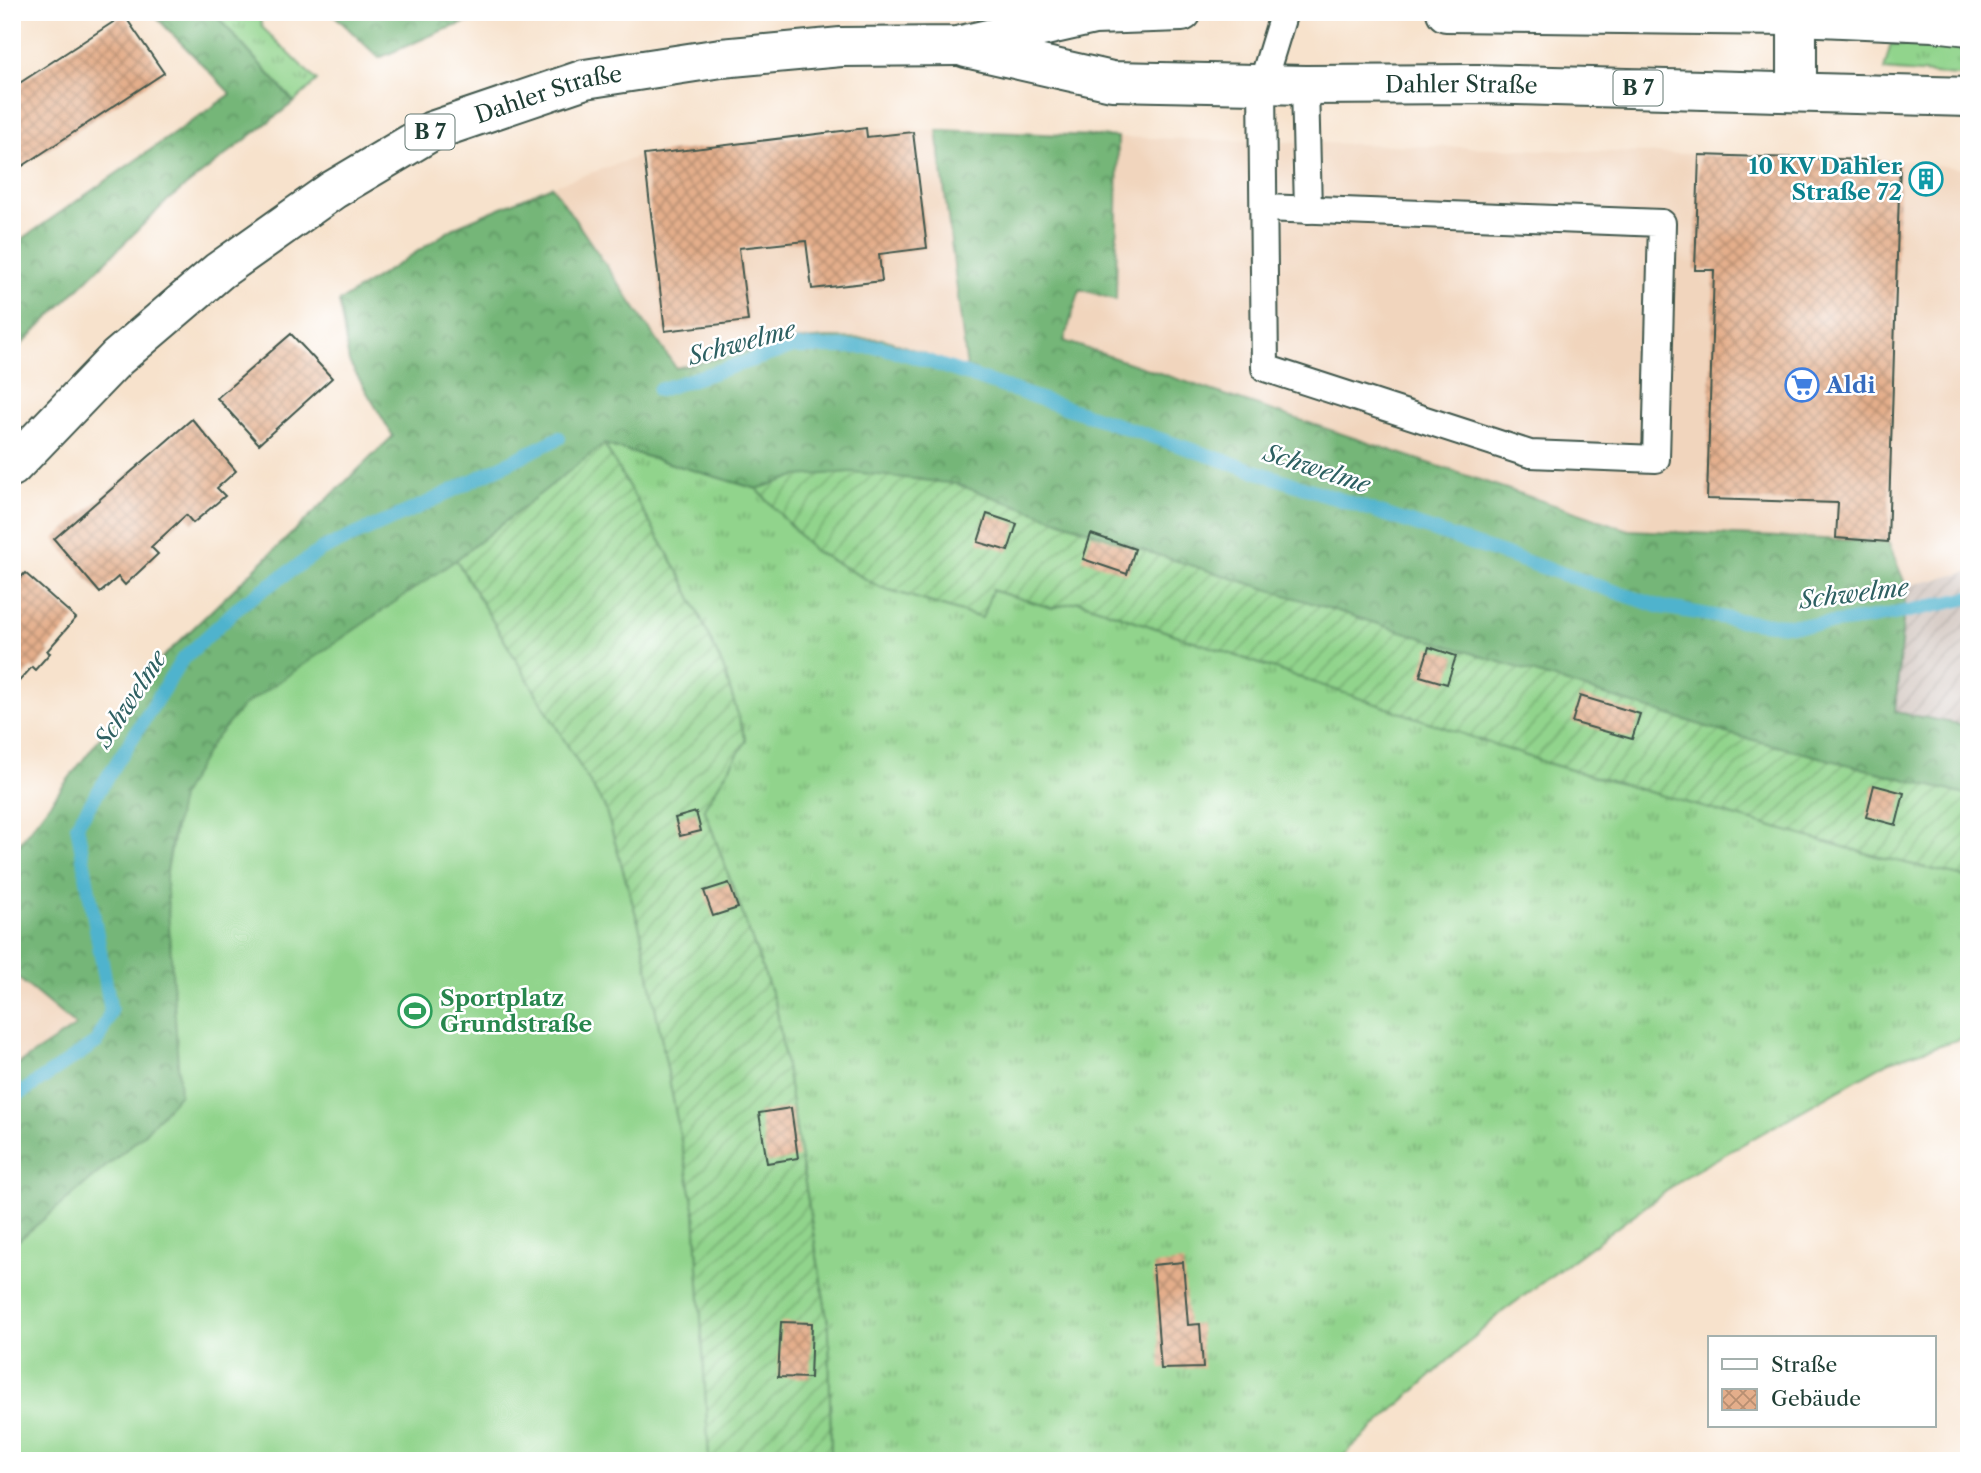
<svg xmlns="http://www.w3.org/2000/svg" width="1981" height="1473" font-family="'Libre Caslon Text',serif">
<defs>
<pattern id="industrial-furrows" width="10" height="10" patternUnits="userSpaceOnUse" patternTransform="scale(1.75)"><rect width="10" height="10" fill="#cec1ba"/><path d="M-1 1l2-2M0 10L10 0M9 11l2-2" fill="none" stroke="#a79e98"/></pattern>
<pattern id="grass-tufts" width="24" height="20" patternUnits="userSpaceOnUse" patternTransform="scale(1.75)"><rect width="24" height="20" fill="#91d48c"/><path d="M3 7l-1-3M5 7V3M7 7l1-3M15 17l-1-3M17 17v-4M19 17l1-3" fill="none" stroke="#76ad73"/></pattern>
<pattern id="forest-crowns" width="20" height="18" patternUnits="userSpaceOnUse" patternTransform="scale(1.75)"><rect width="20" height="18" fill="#74b678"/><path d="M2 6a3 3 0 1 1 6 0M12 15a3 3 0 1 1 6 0" fill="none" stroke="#5f9563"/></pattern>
<pattern id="garden-furrows" width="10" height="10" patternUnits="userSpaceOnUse" patternTransform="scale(1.75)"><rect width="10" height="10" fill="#91d48c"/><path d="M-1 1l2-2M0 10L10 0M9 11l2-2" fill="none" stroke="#76ad73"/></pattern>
<pattern id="building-cross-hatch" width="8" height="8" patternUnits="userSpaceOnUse" patternTransform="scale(1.75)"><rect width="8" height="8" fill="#e4ae8b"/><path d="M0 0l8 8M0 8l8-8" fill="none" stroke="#b88f72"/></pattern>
</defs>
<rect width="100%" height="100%" fill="#fff"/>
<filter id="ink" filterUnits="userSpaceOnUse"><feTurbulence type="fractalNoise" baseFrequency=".0143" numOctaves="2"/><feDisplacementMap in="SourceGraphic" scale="14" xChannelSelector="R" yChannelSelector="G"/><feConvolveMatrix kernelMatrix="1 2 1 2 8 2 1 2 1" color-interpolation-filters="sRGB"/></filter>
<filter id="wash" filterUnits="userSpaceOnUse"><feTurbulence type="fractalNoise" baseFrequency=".00686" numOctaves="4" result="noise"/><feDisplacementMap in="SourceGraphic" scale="28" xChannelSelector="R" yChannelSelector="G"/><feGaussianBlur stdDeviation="1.57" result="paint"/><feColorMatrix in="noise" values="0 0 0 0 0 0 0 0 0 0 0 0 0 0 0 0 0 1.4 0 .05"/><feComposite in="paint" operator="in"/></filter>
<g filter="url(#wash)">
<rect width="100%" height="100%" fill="#f7e2cc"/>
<g fill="#f1d5bd">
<polygon points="867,128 937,130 968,369 884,339 827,338 788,341 675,368 552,186 643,155"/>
<polygon points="1118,137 1914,161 1969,170 1969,572 1906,586 1888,542 1629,530 1063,341 1080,288 1116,300"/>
<polygon points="12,973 76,1026 12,1068"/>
</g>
<polygon fill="url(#industrial-furrows)" points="1969,572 1969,726 1894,713 1906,586"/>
<g fill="url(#grass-tufts)" stroke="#588860" stroke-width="2">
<polygon points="213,12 258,12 262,27 317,81 294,102"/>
<polygon points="1891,43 1969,49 1969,77 1884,70"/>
<polygon points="604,444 757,489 813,550 880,587 981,618 991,590 1052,608 1078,601 1547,763 1876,856 1969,878 1969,1036 1890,1061 1688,1175 1502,1312 1351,1448 1340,1461 831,1461 829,1330 776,1006 704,808 746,741 723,667 683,580"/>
</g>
<g fill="url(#forest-crowns)" stroke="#4a7a56" stroke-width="2">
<polygon points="151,12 213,12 294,102 168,200 12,354 12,246 231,94"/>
<polygon points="331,12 498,12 441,31 379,58"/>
<polygon points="937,130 1118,137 1116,300 1080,289 1064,341 1629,530 1888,542 1906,586 1895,712 1969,726 1969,796 1726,733 1145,551 956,484 797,476 757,489 604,444 456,560 314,676 174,827 166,877 180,1094 142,1136 12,1246 12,1068 76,1026 12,973 12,853 157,663 393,436 349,362 339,302 457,226 552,186 676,368 788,341 827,338 884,339 967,369"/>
</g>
<g fill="url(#garden-furrows)" stroke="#588860" stroke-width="2">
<polygon points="604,444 683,580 723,667 746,741 704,808 776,1006 829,1330 831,1461 709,1461 695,1213 640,929 605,808 456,560"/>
<polygon points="853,472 956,484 1145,551 1726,733 1969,796 1969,878 1876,856 1547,763 1078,601 1052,608 992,590 982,618 880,587 813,550 757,489 797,476"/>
</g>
<polygon fill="#91d48c" stroke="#588860" stroke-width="2" points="456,560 605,808 640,929 695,1213 709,1461 12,1461 12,1246 142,1136 180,1094 166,877 181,796 211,744 242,707"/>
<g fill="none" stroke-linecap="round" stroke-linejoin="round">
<g stroke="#4fb3cd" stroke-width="14">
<path d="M 659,390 L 793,347 L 880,347 L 912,356 L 1661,607 C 1703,613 1746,624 1789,625 C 1850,626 1909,611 1969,598"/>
<polyline points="12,1099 97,1042 111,1011 77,825 182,660 242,604 321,550 423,505 559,438"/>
</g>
</g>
<g id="blocks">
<g fill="url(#building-cross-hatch)">
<polygon points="124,15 164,73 12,173 12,88"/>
<polygon points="866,128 867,137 913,132 927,248 879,254 882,281 812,289 806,241 739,248 748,321 665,331 644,155"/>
<polygon points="1699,155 1900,161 1888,542 1836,538 1838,503 1707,499 1714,270 1695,270"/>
<rect x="1921" y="170" width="9" height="19"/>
<polygon points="291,334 332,378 259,444 217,398"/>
<polygon points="192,419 236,471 217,488 225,496 193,523 186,515 151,547 158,554 125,585 118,577 100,593 54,539"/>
<polygon points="987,514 1017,524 1008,551 978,542"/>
<polygon points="1091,534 1135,549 1127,574 1083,559"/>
<polygon points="25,573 76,618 47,651 50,653 35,670 32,667 12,689 12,587"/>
<polygon points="1429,647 1456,656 1447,684 1420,676"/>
<polygon points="1580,696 1640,714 1632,739 1572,722"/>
<polygon points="1874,785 1904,793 1896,825 1866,817"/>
<polygon points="696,812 701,831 680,836 675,818"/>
<polygon points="729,883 738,908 713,916 704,891"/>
<polygon points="791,1108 798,1158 767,1163 759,1113"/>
<polygon points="1183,1262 1188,1325 1200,1324 1203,1368 1161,1369 1153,1265"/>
<polygon points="781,1322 812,1323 810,1378 778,1377"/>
</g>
</g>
</g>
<g filter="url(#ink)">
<use href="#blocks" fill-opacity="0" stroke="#3f564b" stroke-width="2"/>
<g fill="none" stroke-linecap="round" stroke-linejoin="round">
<defs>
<g id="lane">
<polyline points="1305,85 1308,210"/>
<polyline points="1264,208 1662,223 1656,459 1530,454 1265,368 1262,84 1284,12"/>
</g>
<polyline id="street" points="1797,92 1797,12"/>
<g id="primary">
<polyline points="1446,12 1797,16 1933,22 1969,26"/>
<path id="s1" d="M 966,48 L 1112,81 L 1305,85 L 1478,84 L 1969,97"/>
<path id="s2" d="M 12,467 L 117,358 L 219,271 L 333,190 L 432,131 L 585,79 L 721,58 L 841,47 L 957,46 L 1094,15 L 1182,12"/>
</g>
</defs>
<use href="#lane" stroke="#3f564b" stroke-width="30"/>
<use href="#street" stroke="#3f564b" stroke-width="42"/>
<use href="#primary" stroke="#3f564b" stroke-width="42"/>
<use href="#lane" stroke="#fff" stroke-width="26"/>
<use href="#street" stroke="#fff" stroke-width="38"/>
<use href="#primary" stroke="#fff" stroke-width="38"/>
</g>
</g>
<defs>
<symbol id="building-ring" viewBox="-11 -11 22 22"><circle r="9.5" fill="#fff" stroke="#0f9aa8" stroke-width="1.5"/><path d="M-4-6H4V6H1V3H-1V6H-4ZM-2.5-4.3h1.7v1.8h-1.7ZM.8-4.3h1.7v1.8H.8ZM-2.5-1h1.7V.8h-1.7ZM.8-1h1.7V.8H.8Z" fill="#0f9aa8"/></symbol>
<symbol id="supermarket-ring" viewBox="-11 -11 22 22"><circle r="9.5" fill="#fff" stroke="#3f7fe0" stroke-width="1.5"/><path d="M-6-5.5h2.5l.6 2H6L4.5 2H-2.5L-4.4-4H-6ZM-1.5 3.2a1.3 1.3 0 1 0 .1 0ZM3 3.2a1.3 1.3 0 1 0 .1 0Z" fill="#3f7fe0"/></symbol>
<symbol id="stadium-ring" viewBox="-11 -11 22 22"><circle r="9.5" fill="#fff" stroke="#2e9e5b" stroke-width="1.5"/><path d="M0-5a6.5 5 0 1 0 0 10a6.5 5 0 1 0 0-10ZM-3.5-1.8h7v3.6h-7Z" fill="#2e9e5b"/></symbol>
</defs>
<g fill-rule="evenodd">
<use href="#building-ring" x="1907" y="160" width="38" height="38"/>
<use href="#supermarket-ring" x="1783" y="366" width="38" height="38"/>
<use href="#stadium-ring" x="396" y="992" width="38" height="38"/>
</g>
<g text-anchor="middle" stroke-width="5" stroke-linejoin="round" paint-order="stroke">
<g fill="#fff" stroke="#627771" stroke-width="2">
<rect x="1613.5" y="70.5" width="49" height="35" rx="5"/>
<rect x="405.5" y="114.5" width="49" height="35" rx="5"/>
</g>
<g font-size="21" font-weight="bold" fill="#1f3d34">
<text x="1638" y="95">B 7</text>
<text x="430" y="139">B 7</text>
</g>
<g font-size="23" fill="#1f3d34" stroke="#fff">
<text dy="8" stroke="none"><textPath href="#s1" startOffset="499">Dahler Straße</textPath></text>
<text dy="8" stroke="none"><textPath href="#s2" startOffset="663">Dahler Straße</textPath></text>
</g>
<g font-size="23" font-weight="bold" fill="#0d838f" stroke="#fff" text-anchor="end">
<text x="1902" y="174">10 KV Dahler<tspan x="1902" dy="26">Straße 72</tspan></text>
</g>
<g font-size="23" font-weight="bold" fill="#366cbe" stroke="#fff" text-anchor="start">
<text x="1826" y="393">Aldi</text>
</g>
<g font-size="23" font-weight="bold" fill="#27864d" stroke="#fff" text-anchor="start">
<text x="440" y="1006">Sportplatz<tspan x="440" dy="26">Grundstraße</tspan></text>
</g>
<g font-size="24" font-style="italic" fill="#2d6062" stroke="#fff">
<text transform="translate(742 343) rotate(-15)" y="8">Schwelme</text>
<text transform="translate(1317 469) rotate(18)" y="8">Schwelme</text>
<text transform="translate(1854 594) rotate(-7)" y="8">Schwelme</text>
<text transform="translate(131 699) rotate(-57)" y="8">Schwelme</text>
</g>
</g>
<rect width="1981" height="1473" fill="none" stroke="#fff" stroke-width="42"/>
<rect x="1708" y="1336" width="228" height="91" fill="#ffffff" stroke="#a5b1ae" stroke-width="2"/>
<rect x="1722" y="1359" width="35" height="10" fill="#ffffff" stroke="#a5b1ae" stroke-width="2"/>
<text x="1771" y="1372" font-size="21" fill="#1f3d34">Straße</text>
<rect x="1722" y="1389" width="35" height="21" fill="url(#building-cross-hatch)" stroke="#a5b1ae" stroke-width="2"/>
<text x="1771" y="1406" font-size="21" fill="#1f3d34">Gebäude</text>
</svg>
